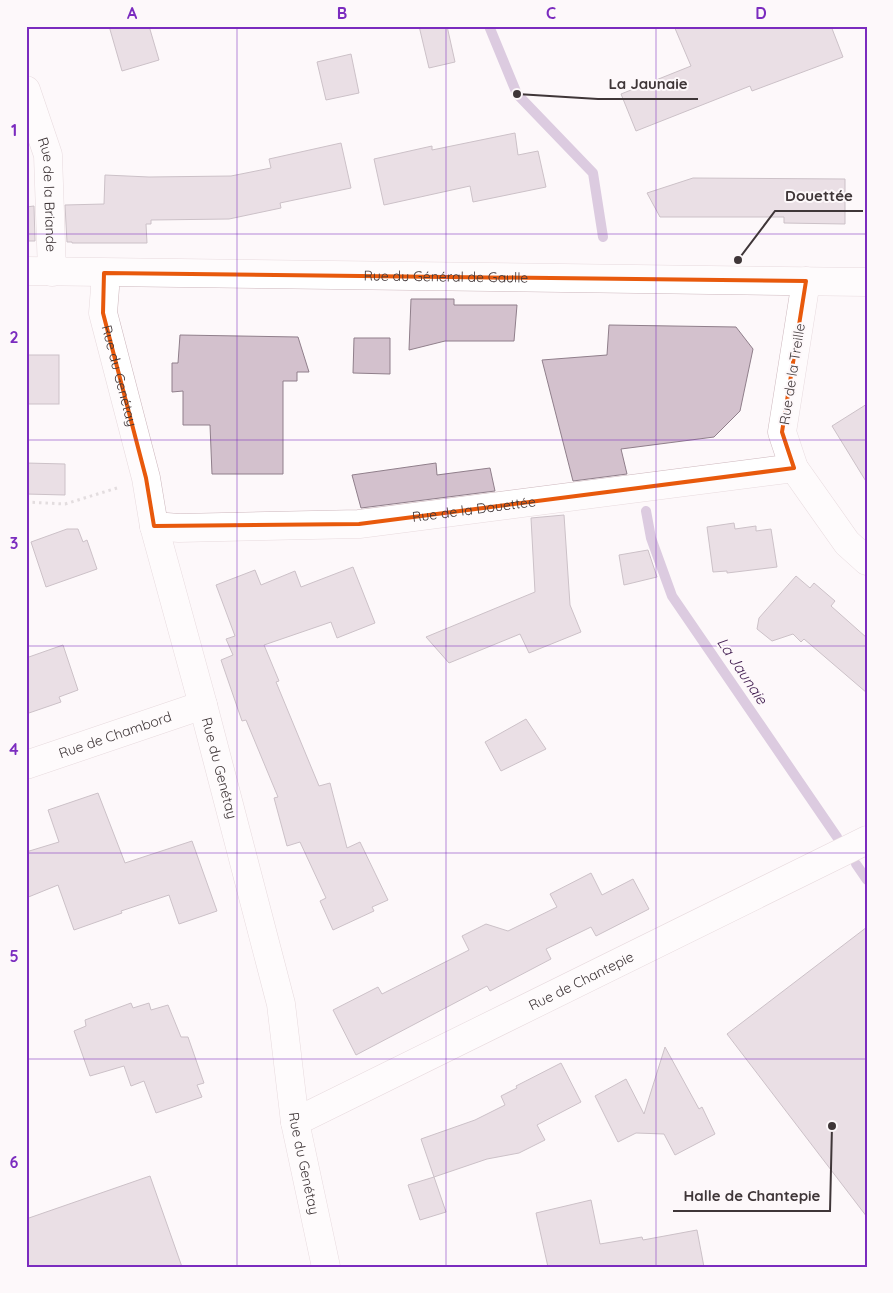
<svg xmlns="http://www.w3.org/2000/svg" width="893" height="1293" font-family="Quicksand,sans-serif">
<rect width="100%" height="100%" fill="#fdf8fa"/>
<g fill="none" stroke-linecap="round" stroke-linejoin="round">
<g stroke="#b396c0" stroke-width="10">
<polyline points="489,26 517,94 593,173 603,237"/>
<polyline points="646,511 651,538 672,596 837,837"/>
<polyline points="856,864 867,880"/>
</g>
</g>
<g fill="#d3c1cd" stroke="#907f8b">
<polygon points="109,26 149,26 159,60 122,71"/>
<polygon points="419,26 447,26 455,62 429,68"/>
<polygon points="674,26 831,26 843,57 752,91 750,86 636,131 621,94 691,66"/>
<polygon points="351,54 359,93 326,100 317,62"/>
<polygon points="515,133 518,155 538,151 546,187 473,202 470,186 384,205 374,159 432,146 432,150"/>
<polygon points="341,143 351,188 280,203 281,208 229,219 151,220 151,224 146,224 147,243 72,243 72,242 67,242 65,205 104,204 105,175 149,177 231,176 271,168 269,159"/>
<polygon points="693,178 845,179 845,224 784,223 784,217 660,217 647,193"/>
<polygon points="34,206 35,241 26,241 26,207"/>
<polygon points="411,299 454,299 454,305 517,305 514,341 445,341 409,350"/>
<polygon points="609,325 736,327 753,349 740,411 714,437 621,449 627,474 573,481 542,360 607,355"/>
<polygon points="180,335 298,337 309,372 297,372 297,381 283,381 283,474 212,474 210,425 183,425 183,391 172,392 172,363 178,363"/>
<polygon points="354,338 390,338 390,374 353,373"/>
<rect x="26" y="355" width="33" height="49"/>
<polygon points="867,404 867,483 832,426"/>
<polygon points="26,463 65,464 65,495 26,494"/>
<polygon points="436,463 437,475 490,468 495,491 361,508 352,475"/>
<polygon points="564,515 570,605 581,632 529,653 520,634 449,663 426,637 535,592 531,518"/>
<polygon points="734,523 735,529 756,526 756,531 771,529 777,567 727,573 727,571 713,572 707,527"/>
<polygon points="67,529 78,529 83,542 87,540 97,569 46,587 31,542"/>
<polygon points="648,550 657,577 624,585 619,555"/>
<polygon points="353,567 375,623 337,638 331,622 264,645 279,681 276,682 319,786 330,783 347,848 360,842 388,900 372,907 374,911 333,930 320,901 326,898 300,842 287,846 274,798 278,797 246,720 242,721 221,660 233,655 226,639 235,636 216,585 255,570 261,585 295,571 301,587"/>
<polygon points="796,576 810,588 814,583 835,601 831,606 867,638 867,693 804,639 801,642 793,634 772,641 757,629 759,618"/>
<polygon points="63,645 78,690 59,697 61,702 26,714 26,658"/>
<polygon points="526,719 546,749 501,771 485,742"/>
<polygon points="98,793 125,863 192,841 217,911 179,924 169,895 121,911 122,913 74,930 58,885 26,898 26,852 59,842 48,810"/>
<polygon points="591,873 602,895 633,879 649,909 596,936 591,927 546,949 551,959 490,991 487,986 356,1055 333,1010 378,987 382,994 469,950 462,936 486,924 508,931 557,907 550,894"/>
<polygon points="867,927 867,1217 727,1034"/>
<polygon points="131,1003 133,1008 149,1003 151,1010 168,1005 181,1037 188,1037 204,1083 197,1085 202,1097 156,1113 144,1081 131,1086 124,1066 90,1076 74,1031 86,1026 85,1020"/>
<polygon points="665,1047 699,1109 702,1107 715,1134 675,1155 664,1134 636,1133 618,1142 595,1096 626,1079 644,1114"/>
<polygon points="561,1063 581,1102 537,1125 545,1140 519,1153 487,1159 434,1177 421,1139 475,1120 505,1105 501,1096 517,1088 516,1086"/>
<polygon points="150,1176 182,1267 26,1267 26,1219"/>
<polygon points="434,1177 446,1212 420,1220 408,1185"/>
<polygon points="591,1200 600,1244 642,1237 643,1240 697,1230 704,1267 548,1267 536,1213"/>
</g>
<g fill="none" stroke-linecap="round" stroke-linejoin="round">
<defs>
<g id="minor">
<path id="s1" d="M 26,90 L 48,155 L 52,272"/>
<path id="s2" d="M 26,271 L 867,282"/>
<path id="s3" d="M 104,273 L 105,288 L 103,313 L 146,478 L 154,526 L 203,705 L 281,1004 L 295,1122 L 326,1267"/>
<polyline points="806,281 782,432 794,468 847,543 867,561"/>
<path id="s4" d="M 154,526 L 179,528 L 359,524 L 794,468"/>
<path id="s5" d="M 26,765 L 203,705"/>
<path id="s6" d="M 295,1122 L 867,840"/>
</g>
</defs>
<use href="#minor" stroke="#cdb7bd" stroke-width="29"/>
<polyline stroke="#c3bdbf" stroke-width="3" stroke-dasharray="2.5 4" stroke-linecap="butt" points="26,502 65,504 117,488"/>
<use href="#minor" stroke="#fff" stroke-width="28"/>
</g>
<path d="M0 0H893V1293H0ZM 104,273 L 806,281 L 782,432 L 794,468 L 359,524 L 154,526 L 146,478 L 103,313 Z" fill="#fdf8fa" fill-opacity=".55" fill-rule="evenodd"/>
<path fill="none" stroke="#e8590c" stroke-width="4" stroke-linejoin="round" d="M 104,273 L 806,281 L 782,432 L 794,468 L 359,524 L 154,526 L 146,478 L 103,313 Z"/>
<path fill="none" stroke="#7b2cbf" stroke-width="1" stroke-opacity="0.55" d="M 237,26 L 237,1267M 446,26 L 446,1267M 656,26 L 656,1267M 26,234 L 867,234M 26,440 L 867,440M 26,646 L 867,646M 26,853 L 867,853M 26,1059 L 867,1059"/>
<g text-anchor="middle" stroke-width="4" stroke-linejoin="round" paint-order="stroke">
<g font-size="14" fill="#3f3638" stroke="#fdf8fa">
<text dy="5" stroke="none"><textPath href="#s1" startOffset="108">Rue de la Briande</textPath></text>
<text dy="5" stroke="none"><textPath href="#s2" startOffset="420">Rue du Général de Gaulle</textPath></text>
<text transform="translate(792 374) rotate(-81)" y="5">Rue de la Treille</text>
<text dy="5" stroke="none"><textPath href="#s3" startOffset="105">Rue du Genétay</textPath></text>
<text dy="5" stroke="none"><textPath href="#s4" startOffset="321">Rue de la Douettée</textPath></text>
<text dy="5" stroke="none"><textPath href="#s5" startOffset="94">Rue de Chambord</textPath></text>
<text dy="5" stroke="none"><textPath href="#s3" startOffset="510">Rue du Genétay</textPath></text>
<text dy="5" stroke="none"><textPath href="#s6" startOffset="319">Rue de Chantepie</textPath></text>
<text dy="5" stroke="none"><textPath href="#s3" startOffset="915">Rue du Genétay</textPath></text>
</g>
<g font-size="15" font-style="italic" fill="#3d184c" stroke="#fdf8fa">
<text transform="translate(742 671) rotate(56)" y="5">La Jaunaie</text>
</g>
</g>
<path fill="none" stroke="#3f3638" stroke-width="2" d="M517 94L598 99H698M738 260L775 211H863M832 1126L830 1211H673"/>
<g fill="#3f3638" stroke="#fdf8fa" stroke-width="2">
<circle cx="517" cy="94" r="5"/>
<circle cx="738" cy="260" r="5"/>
<circle cx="832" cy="1126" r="5"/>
</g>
<g font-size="15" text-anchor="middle" font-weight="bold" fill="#3f3638" stroke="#fdf8fa" stroke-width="4" stroke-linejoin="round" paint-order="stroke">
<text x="648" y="89">La Jaunaie</text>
<text x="819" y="201">Douettée</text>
<text x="752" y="1201">Halle de Chantepie</text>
</g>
<rect width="893" height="1293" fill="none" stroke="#fdf8fa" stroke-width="55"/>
<rect x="28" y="28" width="838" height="1238" fill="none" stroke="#7b2cbf" stroke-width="2"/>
<g font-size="16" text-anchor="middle" font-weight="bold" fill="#7b2cbf">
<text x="132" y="19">A</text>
<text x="342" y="19">B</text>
<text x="551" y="19">C</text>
<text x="761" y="19">D</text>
<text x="14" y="136">1</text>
<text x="14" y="343">2</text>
<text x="14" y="549">3</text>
<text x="14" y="755">4</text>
<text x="14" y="962">5</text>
<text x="14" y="1168">6</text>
</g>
</svg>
